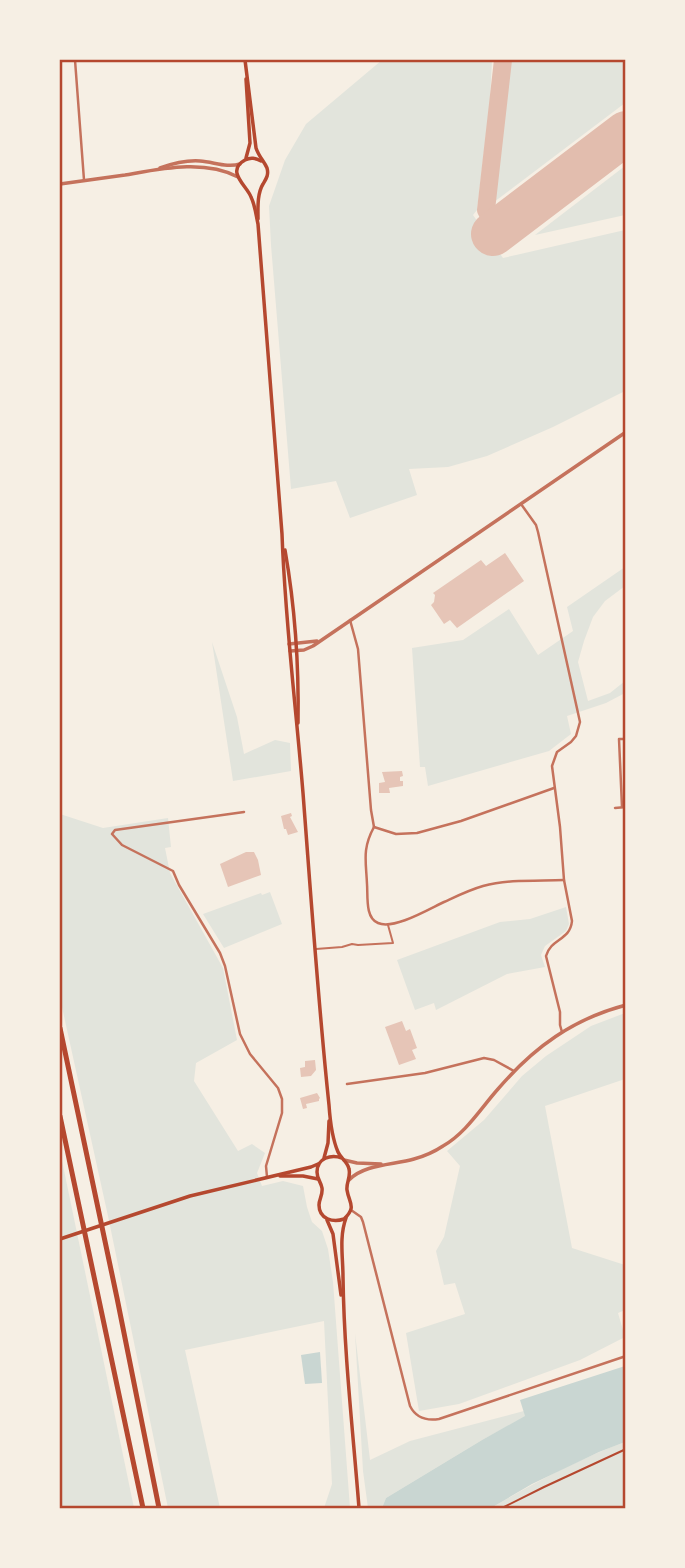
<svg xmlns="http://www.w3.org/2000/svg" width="685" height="1568" font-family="Helvetica,sans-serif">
<rect width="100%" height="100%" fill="#f6efe4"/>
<g fill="#e2e4dc">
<polygon points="382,60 492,60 490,101 477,210 473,215 503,258 625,230 625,391 553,427 487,456 448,467 409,469 417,495 350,518 336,481 291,489 271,245 269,206 285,160 306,124"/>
<polygon points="507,60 625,60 625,103 490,205"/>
<polygon points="625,166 625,215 535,235"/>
<polygon points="625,567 625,586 605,601 593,617 584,641 578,662 588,701 610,693 625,681 625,693 606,703 567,716 571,734 549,751 428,786 425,767 420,767 412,648 463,640 509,609 538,655 573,631 567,607"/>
<polygon points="212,642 237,717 244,754 275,740 290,743 291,771 233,781"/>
<polygon points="60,814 103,828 168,818 171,847 165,848 170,873 223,968 237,1040 196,1063 194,1081 238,1151 252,1144 265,1153 257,1173 262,1186 283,1181 303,1186 307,1207 312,1222 322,1231 328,1249 333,1282 350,1508 324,1508 332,1484 324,1321 185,1350 220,1508 168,1508 108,1216 60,998"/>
<polygon points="270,892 282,924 224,948 203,914 261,893 262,895"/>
<polygon points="566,907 569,924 566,931 545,946 541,955 545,967 507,974 436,1010 434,1003 415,1010 397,960 500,922 530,919"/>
<polygon points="625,1013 625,1079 545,1106 572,1248 625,1265 625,1310 618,1313 625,1337 580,1360 459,1404 419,1411 406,1333 465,1314 455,1283 444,1285 436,1251 444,1237 460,1166 447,1151 484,1120 522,1076 546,1056 591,1026"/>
<polygon points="60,1151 134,1508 60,1508"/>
<polygon points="355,1333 370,1460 410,1441 524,1411 526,1416 482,1440 386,1498 382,1508 368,1508 363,1471"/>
<path d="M 625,1442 L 625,1508 L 491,1508 C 534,1483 578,1459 625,1442 Z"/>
</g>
<g fill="#c9d6d2">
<polygon points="320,1352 322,1383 305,1384 301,1355"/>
<polygon points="625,1366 625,1442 599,1452 532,1484 491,1508 382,1508 386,1498 482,1440 525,1416 520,1400"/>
</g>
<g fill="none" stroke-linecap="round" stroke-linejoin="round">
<path stroke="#e2bdae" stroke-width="18" d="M 503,60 L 486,210 C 492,224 503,222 515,217"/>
<polyline stroke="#e2bdae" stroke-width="44" points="493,234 626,133"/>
</g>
<g fill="#e6c5b7">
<polygon points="505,553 524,581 457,628 450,620 444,624 431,605 434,602 435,595 433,593 481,560 486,566"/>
<polygon points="402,771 403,776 400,777 400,781 403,781 403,786 389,788 390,793 379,793 379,783 385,782 382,772"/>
<polygon points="291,813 292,816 290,817 298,832 288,835 286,829 284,829 281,816"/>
<polygon points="246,852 254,852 258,860 261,875 228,887 220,864"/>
<polygon points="402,1021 406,1031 410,1029 417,1048 412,1050 416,1059 399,1065 385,1027"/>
<polygon points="315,1060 316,1070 311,1076 301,1077 300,1068 305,1067 305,1061"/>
<polygon points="317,1093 320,1098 319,1099 319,1101 306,1104 307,1108 303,1109 300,1098"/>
</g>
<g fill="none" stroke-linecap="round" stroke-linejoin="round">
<polyline stroke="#b5482f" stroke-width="2" points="502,1508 544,1487 626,1449"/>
<polyline stroke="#c5725c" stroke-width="2" points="316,949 342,947 352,944 358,945 393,943 388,925"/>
<g stroke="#c5725c" stroke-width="2.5">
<polyline points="75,60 84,180"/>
<path d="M 521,504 L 536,525 L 538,532 L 580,722 L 576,736 L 571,742 L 557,752 L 552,766 L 560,827 L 564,880 L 572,921 C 570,941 551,938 546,956 L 560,1012 L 560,1025 L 562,1032"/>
<polyline points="350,620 358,649 371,810 374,827"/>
<polyline points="622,807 619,739 626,739"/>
<polyline points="615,808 626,807"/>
<polyline points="244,812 115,830 112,834 122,845 173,871 179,885 220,953 225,966 240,1034 250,1054 278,1088 282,1099 282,1113 266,1166 267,1177"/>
<path d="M 374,827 C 362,849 366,861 367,884 C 368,896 365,918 378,923 C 394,930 429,909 444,902 C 457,896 469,890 483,886 C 509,879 537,881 564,880"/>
<polyline points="374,827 396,834 417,833 461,821 554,788"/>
<polyline points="347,1084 425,1073 484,1058 494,1060 514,1071"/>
<path d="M 351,1210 L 361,1217 L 363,1222 L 410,1406 C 416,1418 426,1421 439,1419 L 626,1356"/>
</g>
<g stroke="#c5725c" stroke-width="3.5">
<path d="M 160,168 C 174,163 186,160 200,161 C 214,162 227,168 240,164"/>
<path d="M 60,184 C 81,181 103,178 125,175 C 160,169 204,159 238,177"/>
<polyline points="289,644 317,641"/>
<polyline points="290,651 304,650 313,646 626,432"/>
<polyline points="344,1160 357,1163 381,1164"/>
<path d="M 349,1180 C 364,1164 394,1165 414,1159 C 425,1156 434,1152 443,1146 C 466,1133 481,1108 498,1089 C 534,1047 573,1019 626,1005"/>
</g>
<g stroke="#b5482f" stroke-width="3.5">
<path d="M 245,60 L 256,148 C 259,157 264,161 267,168 C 269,175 266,179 263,184 C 257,194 258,208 258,219"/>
<polyline points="246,79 250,143 246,158"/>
<path d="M 261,161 C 255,158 251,157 245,160 C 225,171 247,186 251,197 C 255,205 256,215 258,224 L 282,534 C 285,621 296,707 303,793 C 311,897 318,1001 329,1105 C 330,1120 332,1138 338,1152 C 341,1159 348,1162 349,1169 C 351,1177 346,1183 347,1190 C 349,1203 357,1207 344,1219 C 333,1223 319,1219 319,1205 C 319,1199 323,1195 322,1188 C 321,1182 317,1179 317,1172 C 317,1158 331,1154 342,1158"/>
<path d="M 285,550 C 295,607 299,665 298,723"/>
<polyline points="324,1158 328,1143 329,1121"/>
<polyline points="280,1176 303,1176 318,1179"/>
<path d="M 346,1218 C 339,1237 343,1257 343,1277 C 344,1354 353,1431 359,1508"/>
<polyline points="327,1220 333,1234 341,1295"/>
<polyline points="60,1239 190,1196 311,1167 318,1164"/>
</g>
<g stroke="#b5482f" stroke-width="5">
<polyline points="60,1028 117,1298 159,1508"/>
<polyline points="60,1116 143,1508"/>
</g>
</g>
<rect width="685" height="1568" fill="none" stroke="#f6efe4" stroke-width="122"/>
<rect x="61" y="61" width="563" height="1446" fill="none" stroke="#b5482f" stroke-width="2.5"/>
</svg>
